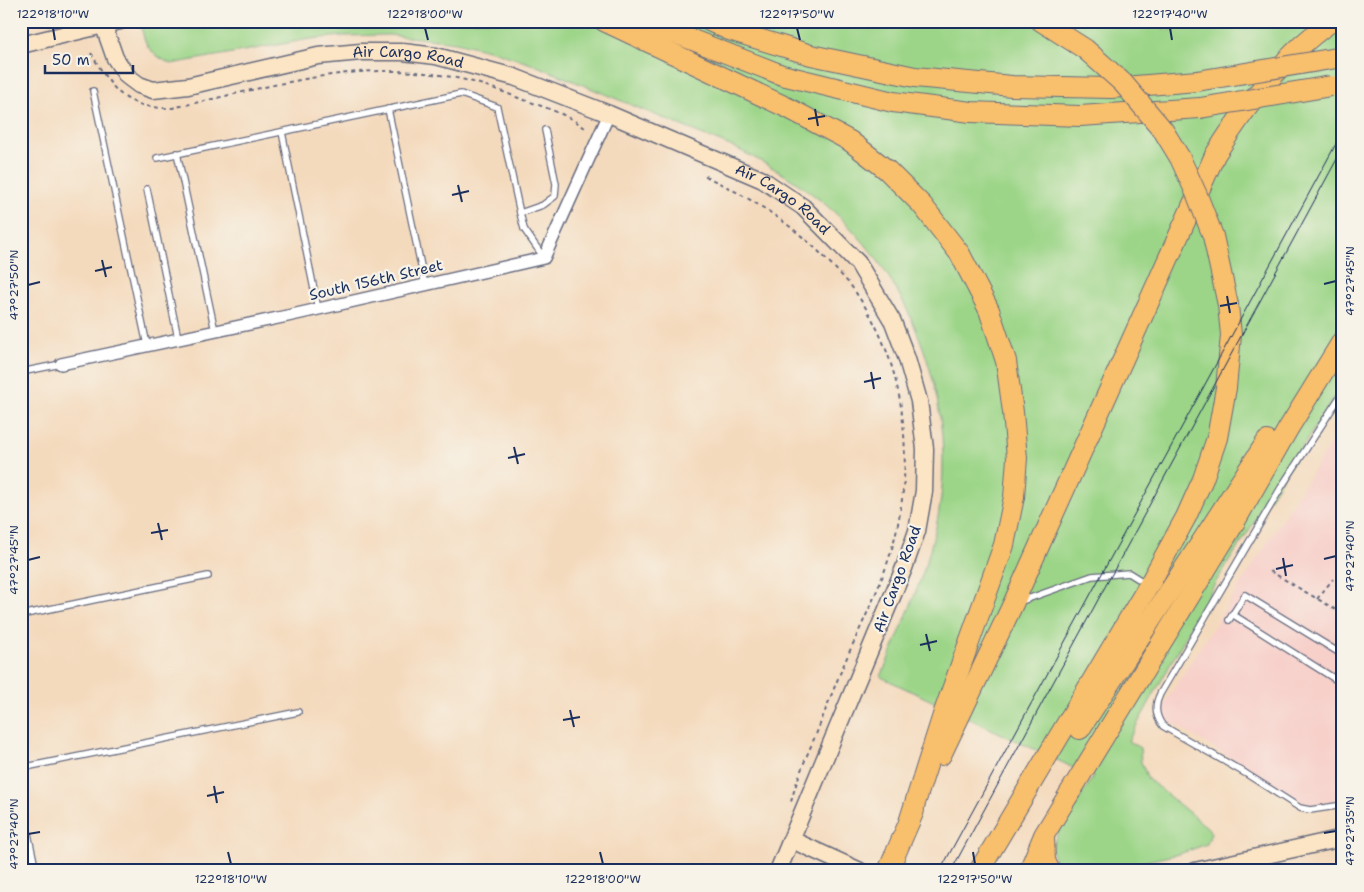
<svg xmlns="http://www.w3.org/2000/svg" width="1364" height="892" font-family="'Shantell Sans',sans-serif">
<rect width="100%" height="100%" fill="#f7f3e8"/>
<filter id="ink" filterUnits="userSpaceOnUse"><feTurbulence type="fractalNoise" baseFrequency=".02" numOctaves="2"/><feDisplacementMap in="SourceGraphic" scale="10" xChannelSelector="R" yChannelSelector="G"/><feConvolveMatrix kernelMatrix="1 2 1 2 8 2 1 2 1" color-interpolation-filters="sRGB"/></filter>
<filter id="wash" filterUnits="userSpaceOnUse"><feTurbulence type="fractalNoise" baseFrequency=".0096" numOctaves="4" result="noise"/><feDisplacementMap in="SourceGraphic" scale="20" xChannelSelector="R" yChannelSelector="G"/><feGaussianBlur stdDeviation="1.12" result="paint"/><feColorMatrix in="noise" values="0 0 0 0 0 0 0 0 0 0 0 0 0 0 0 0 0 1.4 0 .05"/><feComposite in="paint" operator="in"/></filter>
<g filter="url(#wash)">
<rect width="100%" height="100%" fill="#f4dabd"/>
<polygon fill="#f7d0ca" points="1343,424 1343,800 1307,805 1158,714"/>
<path fill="#9cd588" stroke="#5c8273" d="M 140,21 L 1143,21 L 1169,30 L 1211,21 L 1343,21 L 1343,384 L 1217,580 L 1128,741 L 1140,748 L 1141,762 L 1148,779 L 1208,828 L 1211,833 L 1207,844 L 1179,854 L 1101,871 L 1066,871 C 1061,866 1053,860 1052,852 C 1051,836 1084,793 1093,777 L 881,677 C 900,630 922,584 934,535 C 963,422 920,288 833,211 C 804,185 770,165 735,148 L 537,66 L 496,52 L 456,42 L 389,35 L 343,36 L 310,39 L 171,64 C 148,52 145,47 140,21 Z"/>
</g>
<g filter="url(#ink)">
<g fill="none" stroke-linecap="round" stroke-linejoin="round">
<defs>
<g id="lane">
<polyline points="93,91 147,345"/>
<polyline points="388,109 425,285"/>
<polyline points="282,132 318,309"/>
<polyline points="177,153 215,331"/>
<polyline points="157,158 461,94 497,107 520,213"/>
<polyline points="147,189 178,338"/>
<polyline points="544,258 524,229 520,213 543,205 555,196 556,184 545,130"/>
<polyline points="21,372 61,364"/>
<path d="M 1343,392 L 1282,486 L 1160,694 C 1154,706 1155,716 1163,726 L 1245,773 L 1300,808 L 1310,810 L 1343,805"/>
<polyline points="1019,602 1092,576 1129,573 1145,583"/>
<polyline points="1232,614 1343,684"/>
<polyline points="21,615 208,576"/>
<polyline points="1229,620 1245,595 1343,655"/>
<polyline points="21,768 298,712"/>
<polyline points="21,801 36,871"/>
</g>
<polyline id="street" points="61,364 292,315 544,258 609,114"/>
<g id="secondary">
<path id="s1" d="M 102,21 L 115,58 L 127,76 L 139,85 L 153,90 L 188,86 L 318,56 L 361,52 L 403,52 L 436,56 L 514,77 L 609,114 L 763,180 L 803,207 L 858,263 L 893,322 L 907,359 L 919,401 L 925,449 L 924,491 L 917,531 L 904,568 L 778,871"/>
<polyline points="21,45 120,21"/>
<polyline points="792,840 860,871"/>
<polyline points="1195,871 1343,838"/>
</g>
<g id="highway">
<polyline points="604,21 790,109 850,141 887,170 922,205 960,254 989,310 1006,361 1013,412 1017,458 1014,497 1004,545 943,715 909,822"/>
<polyline points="644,21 782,75 893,102 971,112 1080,116 1200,108"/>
<polyline points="709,21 729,30 811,55 915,77 1012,86 1111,88 1197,81"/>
<polyline points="1041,21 1085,49"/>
<polyline points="1080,729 1267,441"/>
<path d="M 941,755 L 1013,604 L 1215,155 C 1245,107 1285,53 1332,21"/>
<polyline points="1044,837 1045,861 1050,871"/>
<polyline points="888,871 914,811"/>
<polyline points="979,871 1149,585 1186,517 1203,479 1217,438 1226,388 1231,335 1228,305"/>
<polyline points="1029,871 1044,835 1233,525 1288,429 1343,340"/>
</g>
</defs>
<use href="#lane" stroke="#676b7f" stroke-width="8"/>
<use href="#street" stroke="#676b7f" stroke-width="14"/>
<use href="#secondary" stroke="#676b7f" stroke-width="19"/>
<use href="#highway" stroke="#676b7f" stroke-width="22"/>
<g stroke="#676b7f" stroke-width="2" stroke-dasharray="4 4" stroke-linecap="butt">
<path d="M 91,53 C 113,91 125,109 172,108 C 263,89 352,59 446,76 C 470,80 494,88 516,97 C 538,105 566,113 585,128"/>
<path d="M 705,176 C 755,200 793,224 831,264 C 840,274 851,284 858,296 C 913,375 917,487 883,575 C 873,602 860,628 848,655 C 837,680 827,706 817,732 C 807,755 797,778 791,802"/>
<polyline points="1270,571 1343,614"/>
<polyline points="1317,599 1333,579"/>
</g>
<use href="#lane" stroke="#fff" stroke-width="5.5"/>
<use href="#street" stroke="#fff" stroke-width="11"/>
<use href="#secondary" stroke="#fce5c4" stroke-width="16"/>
<use href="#highway" stroke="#f8bf6c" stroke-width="20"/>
<g stroke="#1b2f5e" stroke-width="1">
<polyline points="940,871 1343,131"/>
<polyline points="951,871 1343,148"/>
</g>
<defs>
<g id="highway-bridge">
<polyline points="1085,49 1123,83 1163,130 1180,158 1197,195 1213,236 1228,305"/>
<polyline points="1197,81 1343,57"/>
<polyline points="1200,108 1331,86"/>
</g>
</defs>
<use href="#highway-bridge" stroke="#676b7f" stroke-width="22" stroke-linecap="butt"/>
<use href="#highway-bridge" stroke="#f8bf6c" stroke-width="20"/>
</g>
</g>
<path fill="none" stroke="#1b2f5e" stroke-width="2" d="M 53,28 L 55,40M 425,28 L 428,40M 797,28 L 800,40M 1170,28 L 1172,40M 815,109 L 818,126M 808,119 L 825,116M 458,185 L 462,202M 452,195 L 469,191M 102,260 L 106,277M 95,271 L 112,267M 1324,284 L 1336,281M 28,285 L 40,282M 1227,296 L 1230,313M 1220,306 L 1237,303M 871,372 L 874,389M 864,382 L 881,378M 514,447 L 518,464M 508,458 L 525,454M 158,523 L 162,540M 151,533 L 168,530M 1283,558 L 1286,576M 1324,559 L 1336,556M 28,560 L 40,557M 1276,569 L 1293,565M 926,634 L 930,651M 920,645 L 937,641M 570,710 L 574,727M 563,720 L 580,717M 214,786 L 217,803M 207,796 L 224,792M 1324,833 L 1336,831M 28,834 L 40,832M 228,852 L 231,864M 600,852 L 603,864M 973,852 L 975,864"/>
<g text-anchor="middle" stroke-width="4.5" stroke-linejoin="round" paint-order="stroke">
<g font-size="15" fill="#1b2f5e" stroke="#f7f3e8">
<text dy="5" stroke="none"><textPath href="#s1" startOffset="350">Air Cargo Road</textPath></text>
<text dy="5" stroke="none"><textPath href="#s1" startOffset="755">Air Cargo Road</textPath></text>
<text transform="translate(376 280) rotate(-13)" y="5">South 156th Street</text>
<text transform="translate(897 579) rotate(-70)" y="5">Air Cargo Road</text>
</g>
</g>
<rect width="1364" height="892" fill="none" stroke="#f7f3e8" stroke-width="55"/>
<path d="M45 65v8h88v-8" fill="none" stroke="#1b2f5e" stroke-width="2.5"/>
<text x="52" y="65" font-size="15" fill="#1b2f5e" stroke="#f7f3e8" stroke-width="4" paint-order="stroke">50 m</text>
<rect x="28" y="28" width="1308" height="836" fill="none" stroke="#1b2f5e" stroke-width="2"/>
<g font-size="12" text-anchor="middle" fill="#1b2f5e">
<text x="53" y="18">122°18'10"W</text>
<text x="425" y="18">122°18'00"W</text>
<text x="797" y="18">122°17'50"W</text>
<text x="1170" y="18">122°17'40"W</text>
<text transform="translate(1350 281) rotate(-90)" y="4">47°27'45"N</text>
<text transform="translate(14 285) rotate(-90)" y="4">47°27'50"N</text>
<text transform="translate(1350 556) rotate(-90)" y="4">47°27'40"N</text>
<text transform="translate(14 560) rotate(-90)" y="4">47°27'45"N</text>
<text transform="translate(1350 831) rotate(-90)" y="4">47°27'35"N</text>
<text transform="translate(14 834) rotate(-90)" y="4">47°27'40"N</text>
<text x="231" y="883">122°18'10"W</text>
<text x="603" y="883">122°18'00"W</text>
<text x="975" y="883">122°17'50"W</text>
</g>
</svg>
